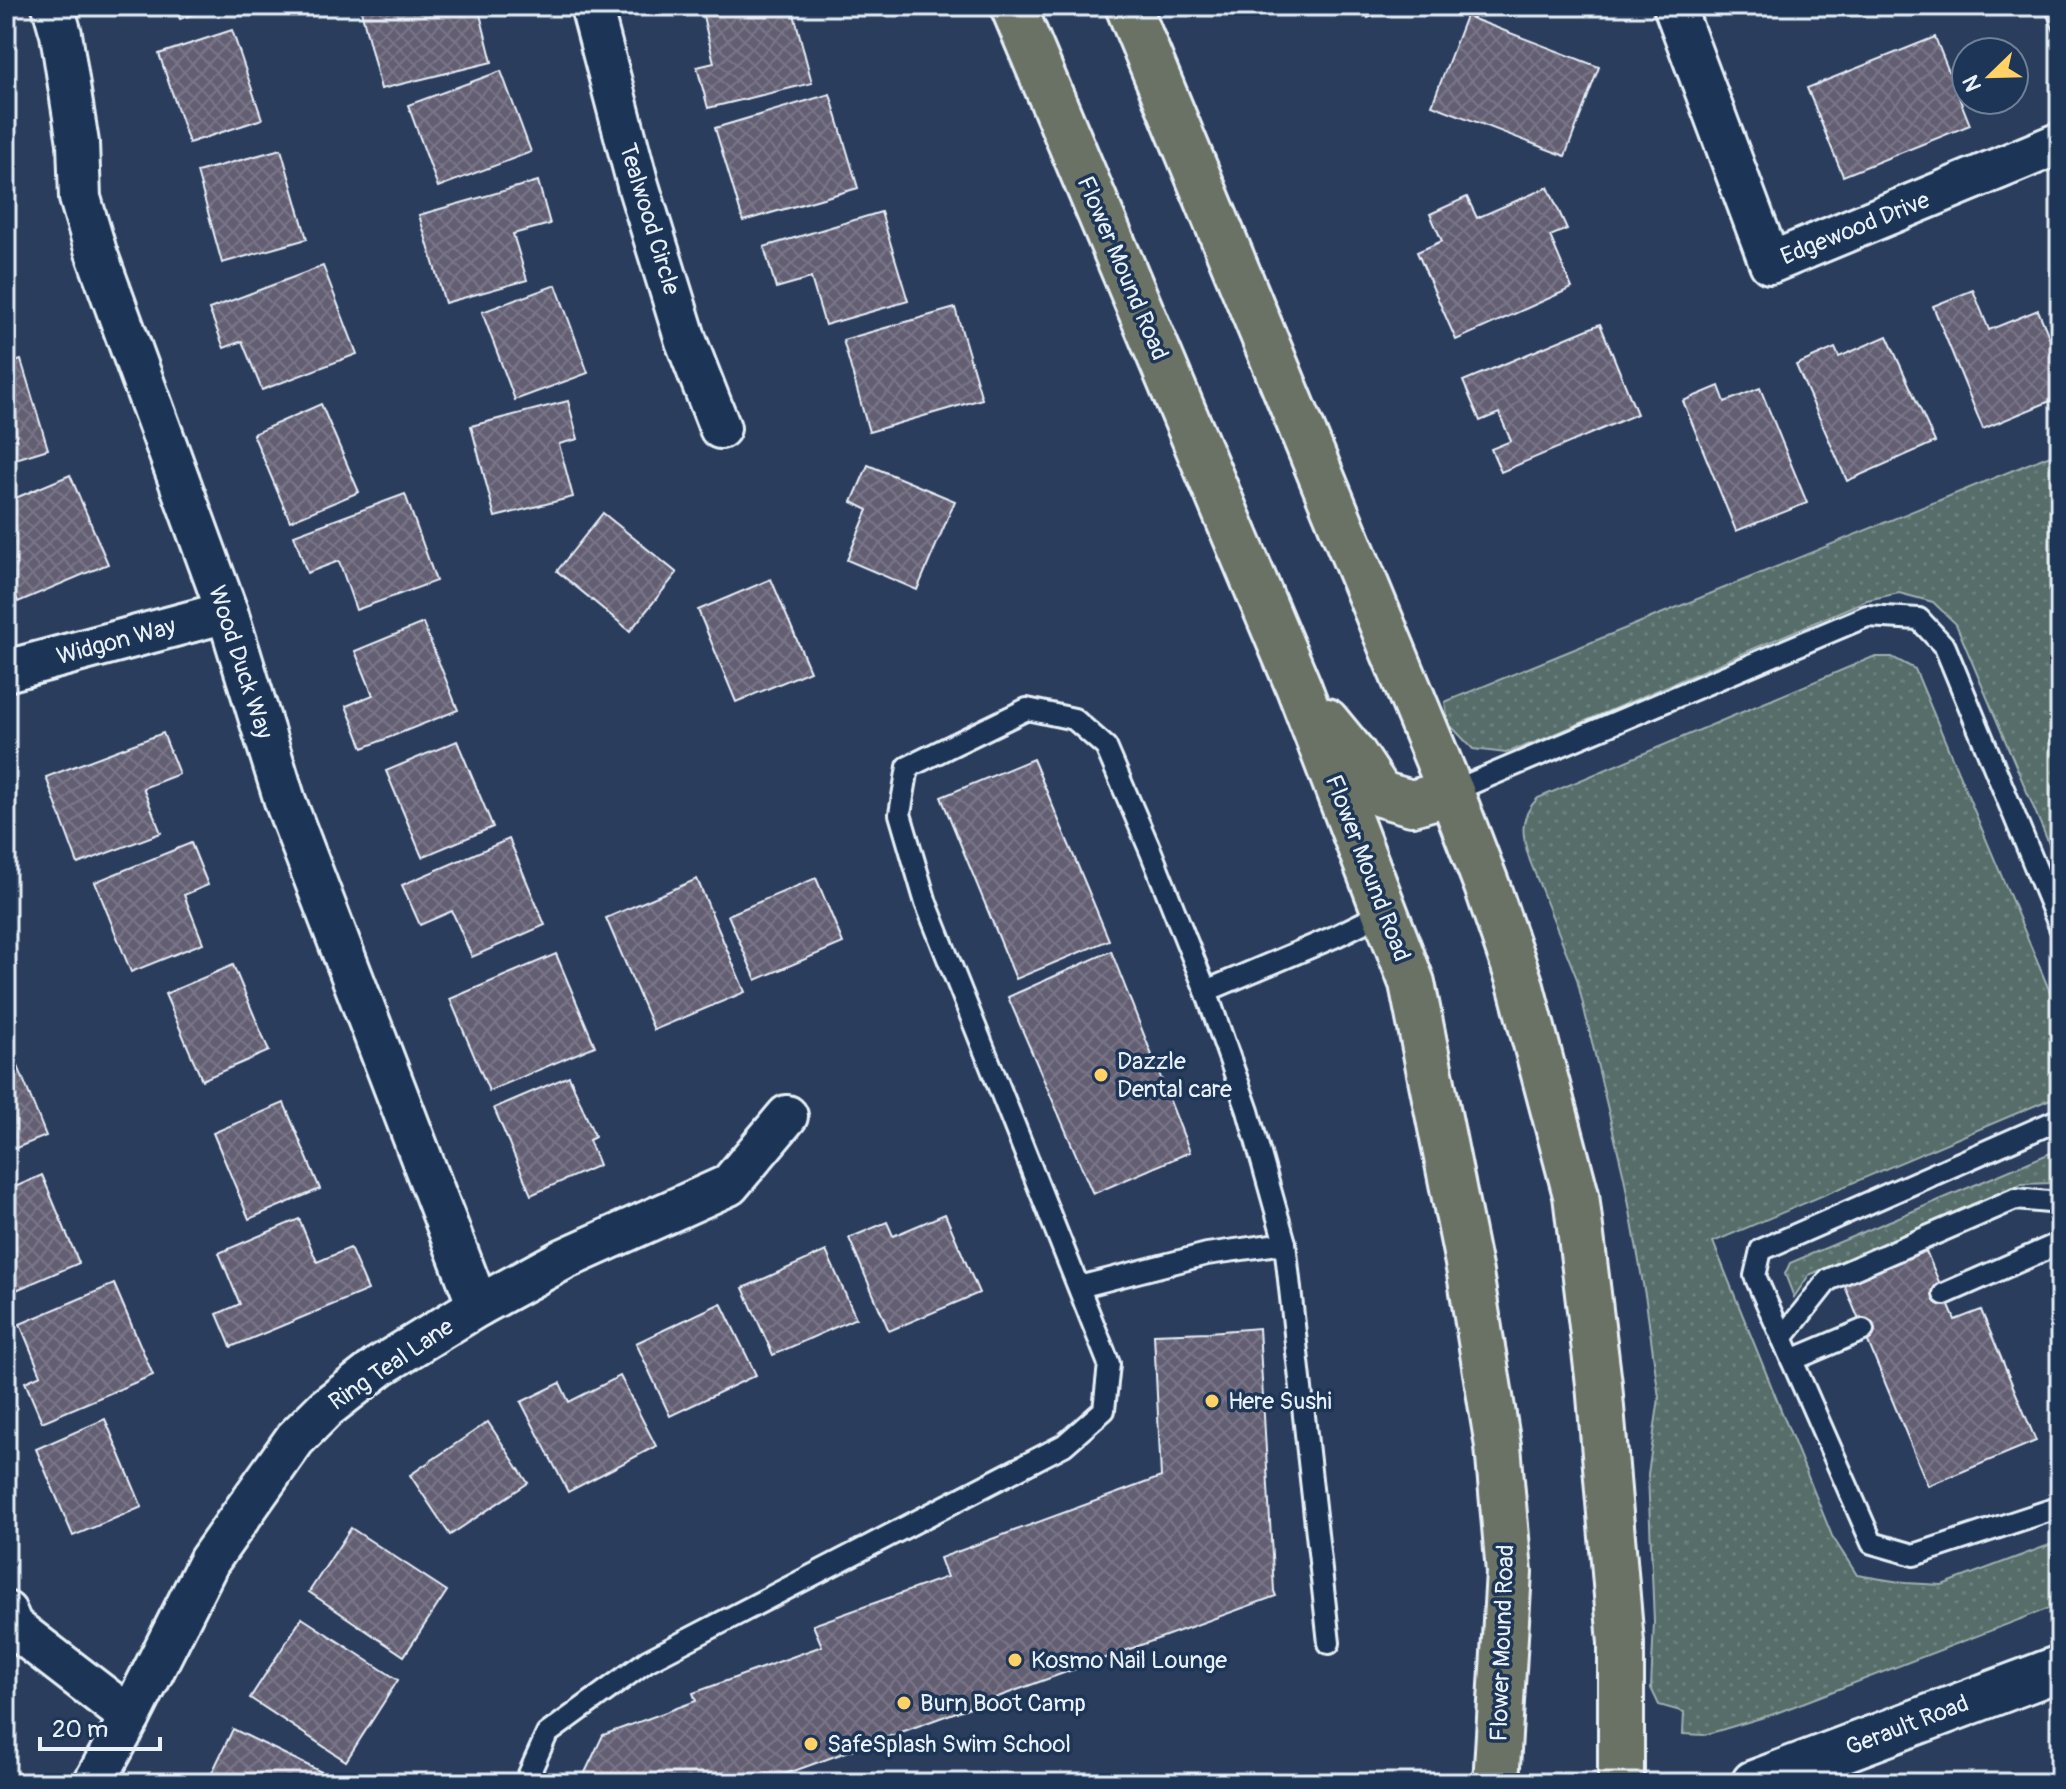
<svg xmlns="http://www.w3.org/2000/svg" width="2066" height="1789" font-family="Pangolin,sans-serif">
<defs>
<pattern id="grass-dots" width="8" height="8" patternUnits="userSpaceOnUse" patternTransform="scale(2)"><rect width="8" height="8" fill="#566d69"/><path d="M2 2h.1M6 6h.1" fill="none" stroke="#6e827f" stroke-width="1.8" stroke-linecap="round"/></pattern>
<pattern id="building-cross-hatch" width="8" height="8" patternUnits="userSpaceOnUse" patternTransform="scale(2)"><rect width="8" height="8" fill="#645f73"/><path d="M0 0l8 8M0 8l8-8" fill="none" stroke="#7a7688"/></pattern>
</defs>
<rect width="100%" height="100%" fill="#2b3d5d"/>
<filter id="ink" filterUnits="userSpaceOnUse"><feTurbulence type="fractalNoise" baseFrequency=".0125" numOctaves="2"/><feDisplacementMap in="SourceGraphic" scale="16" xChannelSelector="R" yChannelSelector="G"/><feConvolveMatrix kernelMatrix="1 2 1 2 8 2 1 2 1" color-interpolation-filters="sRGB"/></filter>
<g filter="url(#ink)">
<g fill="url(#grass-dots)" stroke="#9fafb0" stroke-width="2">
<polygon points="2060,451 2060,870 1956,624 1933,602 1899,593 1867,600 1541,740 1506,753 1473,749 1448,723 1445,702"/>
<path d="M 1873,657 L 1892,657 L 1915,669 L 2060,1016 L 2060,1093 L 2048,1100 L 1713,1242 L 1832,1536 L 1857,1575 L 1906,1583 L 1942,1585 L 2060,1541 L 2060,1604 L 1771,1715 L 1704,1735 L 1683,1734 L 1684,1712 L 1659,1705 L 1651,1688 L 1654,1622 L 1648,1474 L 1659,1398 L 1646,1301 L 1624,1177 L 1577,979 L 1530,861 C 1522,837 1518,818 1538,798 Z"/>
<polygon points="2060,1149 2060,1180 2053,1183 2021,1184 1809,1275 1794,1297 1785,1274 1790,1263"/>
</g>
<g fill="url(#building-cross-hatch)" stroke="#e8f1f8" stroke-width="2">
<polygon points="174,6 214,6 180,19"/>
<polygon points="360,6 478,6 492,62 381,89"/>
<polygon points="706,6 792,6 812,83 708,108 697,67 714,63 701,7"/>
<polygon points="1363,6 1396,6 1368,18"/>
<polygon points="2043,6 2060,6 2060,45"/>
<polygon points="1466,16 1599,67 1565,156 1432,105"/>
<polygon points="232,30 262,119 189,143 159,54"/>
<polygon points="1935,37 1970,125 1843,176 1807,88"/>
<polygon points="501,71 531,152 438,187 408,105"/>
<polygon points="830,94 858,188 743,221 715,128"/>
<polygon points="281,149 307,239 222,263 197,172"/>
<polygon points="538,181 550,224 513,234 527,280 445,303 419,215"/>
<polygon points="1548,187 1567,229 1550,236 1572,288 1456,340 1417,252 1442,241 1430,214 1467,197 1477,218"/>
<polygon points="881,212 908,301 825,325 811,278 776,288 764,247"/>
<polygon points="323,266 357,354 262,390 242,341 224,348 209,309"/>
<polygon points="556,285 588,373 515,400 482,312"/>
<polygon points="1973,290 1989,330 2038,310 2060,363 2060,397 1983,429 1933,306"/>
<polygon points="955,308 982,399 869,432 843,340"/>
<polygon points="1600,324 1637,414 1501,472 1491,449 1511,441 1499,413 1480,421 1463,381"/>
<polygon points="1887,336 1935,442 1847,481 1796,365 1835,348 1839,357"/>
<polygon points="21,360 48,449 6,462 6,365"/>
<polygon points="1719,386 1725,402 1760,388 1807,503 1736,531 1683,401"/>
<polygon points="568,401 578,439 559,444 573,497 495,517 471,426"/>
<polygon points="321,404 359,492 290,521 253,434"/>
<polygon points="868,465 955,501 917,590 847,560 868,510 852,502"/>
<polygon points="70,475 108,564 18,602 6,574 6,502"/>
<polygon points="405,494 436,581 356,610 339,561 307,573 294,535"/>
<polygon points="603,513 677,573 630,631 557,571"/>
<polygon points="771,579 810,671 736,702 698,610"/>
<polygon points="423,623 458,710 363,748 346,706 373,695 355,651"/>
<polygon points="163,733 179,774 143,788 161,833 78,864 46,777"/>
<polygon points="457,741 493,827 422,857 386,771"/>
<polygon points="1033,759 1109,940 1016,979 941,797"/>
<polygon points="509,839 545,925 472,957 452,911 420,925 402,885"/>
<polygon points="191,843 208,885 184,895 203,943 131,972 95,882"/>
<polygon points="816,878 843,943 756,980 728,915"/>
<polygon points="697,879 745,992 654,1030 606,918"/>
<polygon points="1111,951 1190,1152 1093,1194 1008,997"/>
<polygon points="556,954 595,1046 489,1091 450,999"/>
<polygon points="233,965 269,1051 202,1080 165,994"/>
<polygon points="14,1056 46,1136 6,1152 6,1060"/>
<polygon points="569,1076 595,1137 589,1140 599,1165 531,1195 494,1108"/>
<polygon points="284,1103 320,1189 249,1219 213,1133"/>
<polygon points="42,1175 79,1263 7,1294 6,1191"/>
<polygon points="945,1214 979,1293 889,1331 849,1238 887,1222 893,1236"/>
<polygon points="299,1219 317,1262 350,1248 368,1290 231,1347 217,1314 240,1304 219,1253"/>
<polygon points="826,1251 856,1318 773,1355 743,1288"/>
<polygon points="1926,1251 1955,1320 1981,1310 2036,1441 1928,1486 1844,1284"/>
<polygon points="114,1284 153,1375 42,1422 25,1382 41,1375 20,1324"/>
<polygon points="721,1303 756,1375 670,1416 636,1343"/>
<polygon points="1259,1328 1274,1591 1276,1596 761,1783 580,1783 603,1735 696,1701 693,1693 822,1646 813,1625 947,1577 940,1558 1161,1477 1154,1334 1209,1332"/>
<polygon points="620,1376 656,1446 568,1492 521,1402 560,1383 569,1402"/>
<polygon points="105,1419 142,1507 73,1536 36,1449"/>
<polygon points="488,1422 528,1483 450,1535 410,1475"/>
<polygon points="351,1528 447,1591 404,1656 309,1592"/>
<polygon points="302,1618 398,1680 346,1761 250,1698"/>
<polygon points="233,1729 344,1783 207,1783"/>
</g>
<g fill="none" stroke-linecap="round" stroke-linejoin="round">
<defs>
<g id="service">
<polyline points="1451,792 1867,616 1919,619 1945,647 2060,927"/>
<polyline points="1206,991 1248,1111 1285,1243 1329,1643"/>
<polyline points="2060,1119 1761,1250 1755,1276 1872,1543 1914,1555 2060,1507"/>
<polyline points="1079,1287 1207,1254 1285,1243"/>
<polyline points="1944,1294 2060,1243"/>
<polyline points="1782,1338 1828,1280 2015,1199 2060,1203"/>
<polyline points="1792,1360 1863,1330"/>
<polyline points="525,1783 547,1734 647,1661 1064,1445 1104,1410 1109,1364 926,903 900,814 908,767 1027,709 1074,719 1106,747 1151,852 1206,991 1334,937 1385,912"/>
</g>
<g id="minor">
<polyline points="53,6 61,34 78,143 80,198 96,252 227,612 285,801 478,1306"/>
<polyline points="591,6 638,185 686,341 720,428"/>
<polyline points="1674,6 1770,263 2060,143"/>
<polyline points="6,671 227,612"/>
<polyline points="6,1612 12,1626 130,1717"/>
<polyline points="94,1783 130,1717 209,1561 295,1439 326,1408 380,1366 478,1306 564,1259 729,1185 787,1116"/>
</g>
<polyline id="secondary" points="1754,1783 2060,1668"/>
<g id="primary">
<polyline points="1013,6 1299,688 1412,983 1470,1273 1498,1446 1509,1572 1496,1783"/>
<polyline points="1128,6 1451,792 1487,886 1520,983 1576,1195 1599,1384 1621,1643 1621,1783"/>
<polyline points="1326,721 1354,755 1380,794 1412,803 1451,792"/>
</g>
</defs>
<use href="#service" stroke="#e8f1f8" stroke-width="26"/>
<use href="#minor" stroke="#e8f1f8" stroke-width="46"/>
<use href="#secondary" stroke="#e8f1f8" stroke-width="50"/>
<use href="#primary" stroke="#e8f1f8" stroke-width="50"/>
<use href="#service" stroke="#1d3557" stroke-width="20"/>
<use href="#minor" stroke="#1d3557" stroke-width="40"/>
<use href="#secondary" stroke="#1d3557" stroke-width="44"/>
<use href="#primary" stroke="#6b7165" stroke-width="44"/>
</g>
</g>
<g fill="#ffd166" stroke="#1d3557" stroke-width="3">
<circle cx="1101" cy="1075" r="8"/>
<circle cx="1212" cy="1401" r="8"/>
<circle cx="1015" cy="1660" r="8"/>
<circle cx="904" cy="1703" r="8"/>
<circle cx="811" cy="1744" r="8"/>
</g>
<g text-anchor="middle" stroke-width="7" stroke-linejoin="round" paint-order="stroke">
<g font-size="24" fill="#e8f1f8" stroke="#1d3557">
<text transform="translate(650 219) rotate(73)" y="8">Tealwood Circle</text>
<text transform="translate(1855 228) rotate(-22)" y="8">Edgewood Drive</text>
<text transform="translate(1123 268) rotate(67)" y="8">Flower Mound Road</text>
<text transform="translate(116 641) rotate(-15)" y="8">Widgon Way</text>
<text transform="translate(241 662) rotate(72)" y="8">Wood Duck Way</text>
<text transform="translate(1368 868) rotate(69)" y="8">Flower Mound Road</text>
<text transform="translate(391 1364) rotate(-34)" y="8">Ring Teal Lane</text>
<text transform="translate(1502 1643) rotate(-88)" y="8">Flower Mound Road</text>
<text transform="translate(1907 1725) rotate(-21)" y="8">Gerault Road</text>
</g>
<g font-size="24" fill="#e8f1f8" stroke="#1d3557" text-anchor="start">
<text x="1117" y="1069">Dazzle<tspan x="1117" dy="28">Dental care</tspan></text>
<text x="1228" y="1409">Here Sushi</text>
<text x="1031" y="1668">Kosmo Nail Lounge</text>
<text x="920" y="1711">Burn Boot Camp</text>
<text x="827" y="1752">SafeSplash Swim School</text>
</g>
</g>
<rect width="2066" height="1789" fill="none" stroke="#1d3557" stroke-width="32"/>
<rect x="16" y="16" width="2034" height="1757" fill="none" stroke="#e8f1f8" stroke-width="3" filter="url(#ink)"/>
<g transform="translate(1990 76) rotate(247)"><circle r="38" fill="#1d3557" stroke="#6e8097" stroke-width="2"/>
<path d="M0-6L14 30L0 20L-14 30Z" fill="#ffd166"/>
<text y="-12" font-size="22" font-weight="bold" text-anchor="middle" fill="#e8f1f8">N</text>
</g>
<path d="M40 1737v12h120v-12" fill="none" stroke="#e8f1f8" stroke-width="4"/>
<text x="52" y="1737" font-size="24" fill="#e8f1f8" stroke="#1d3557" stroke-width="6" paint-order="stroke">20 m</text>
</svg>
